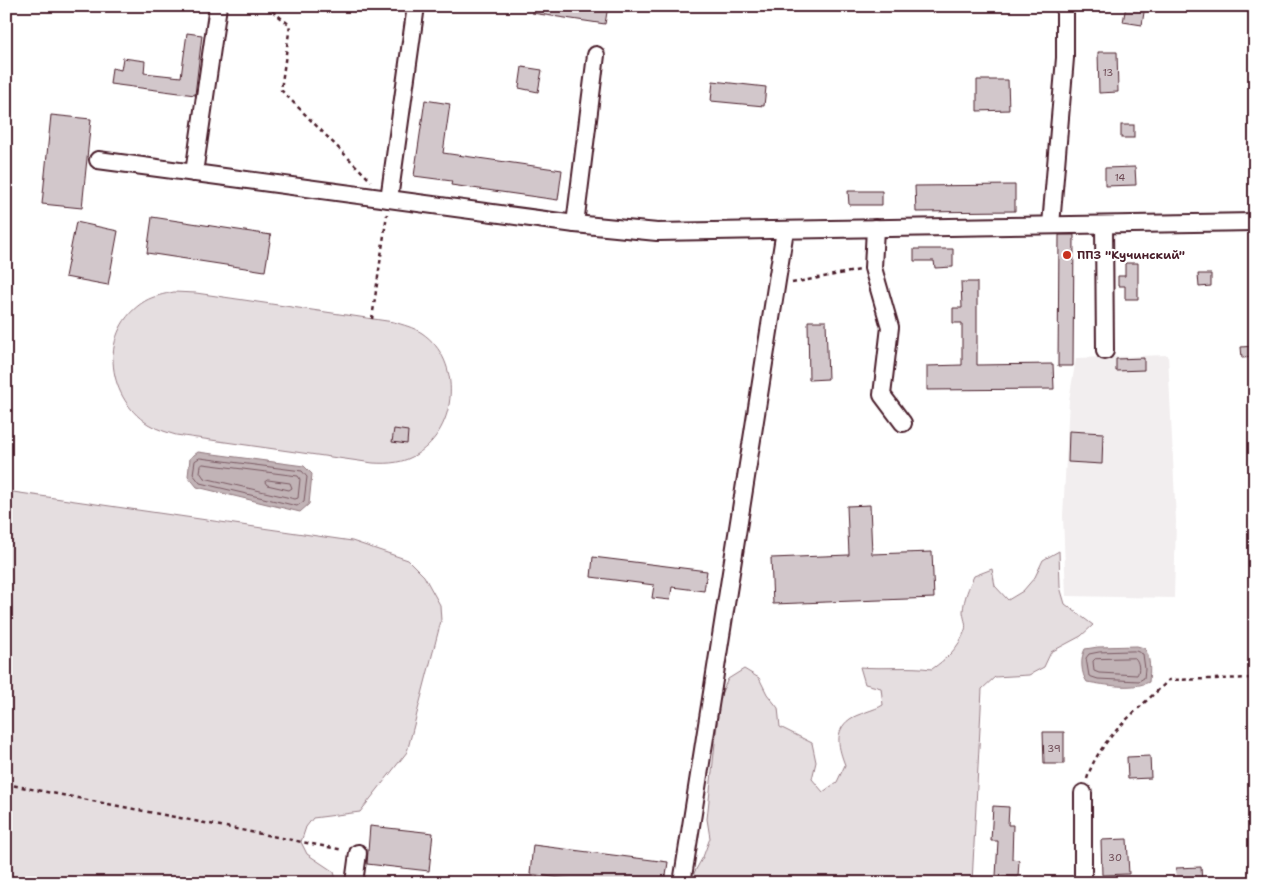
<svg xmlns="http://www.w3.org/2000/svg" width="1261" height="889" font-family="'Shantell Sans',sans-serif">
<rect width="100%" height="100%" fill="#fff"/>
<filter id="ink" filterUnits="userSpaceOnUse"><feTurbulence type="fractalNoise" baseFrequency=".02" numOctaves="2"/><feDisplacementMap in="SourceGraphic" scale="10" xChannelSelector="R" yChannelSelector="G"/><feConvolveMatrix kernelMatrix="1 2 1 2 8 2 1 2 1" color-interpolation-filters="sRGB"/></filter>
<g filter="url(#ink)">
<polygon fill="#f2eeef" points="1168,355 1176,521 1174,598 1066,596 1063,516 1069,400 1076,358"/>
<g fill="#e5dee0" stroke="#987e86">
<path d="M 174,292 L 196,293 L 394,322 C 403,325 413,327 422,333 C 463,361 458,428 417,454 C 404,463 389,464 373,463 L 176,435 C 166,432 156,429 148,424 C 105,396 99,329 145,301 C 154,296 164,294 174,292 Z"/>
<polygon points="6,491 352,541 408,560 424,576 440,605 441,621 407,752 360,812 313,818 306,827 301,842 307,854 334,872 337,883 6,883"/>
<path d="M 1059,551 L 1060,587 L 1065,604 L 1093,625 L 1081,636 L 1051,652 L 1044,667 L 1029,675 L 995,677 L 982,689 L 972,883 L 693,883 L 694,873 L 703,857 L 710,838 L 707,819 L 720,696 L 728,679 L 744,669 L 759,678 L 767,694 L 778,708 L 780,727 L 812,743 L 816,762 L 812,779 L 823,792 L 837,782 L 845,765 C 839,749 833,731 850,719 C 857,714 875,710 883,705 L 881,688 L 865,684 L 860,667 C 884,669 908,666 932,669 C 946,659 959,648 965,630 C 967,624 963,617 963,611 C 964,598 969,587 974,576 L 992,569 L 995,586 L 1008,600 L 1023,591 L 1035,577 L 1043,560 Z"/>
</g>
<g fill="#c1b3b6" stroke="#91787e">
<polygon points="198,452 304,466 312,474 309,504 300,512 197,487 188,476 190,458"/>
<path d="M 1137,646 L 1144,648 C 1151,657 1150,671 1149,682 C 1132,690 1106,685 1087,682 C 1081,674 1080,658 1085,649 L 1098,647 Z"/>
</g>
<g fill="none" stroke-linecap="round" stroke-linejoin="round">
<g stroke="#7a5a63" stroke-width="1">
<polygon points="200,458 302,471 307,477 304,501 297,506 200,483 193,474 195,461"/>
<polygon points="203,464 298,476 300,479 298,498 295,499 204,478 200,472 201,466"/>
<polygon points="268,480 290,483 292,488 289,490 267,485 265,482"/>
<polygon points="1136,651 1143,654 1145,669 1144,678 1139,681 1098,679 1089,676 1086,658 1089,654 1099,652"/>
<path d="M 1135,658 C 1139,661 1140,671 1137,675 L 1099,673 L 1094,671 L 1093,661 L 1095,659 Z"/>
</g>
</g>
<g fill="#d2c7cb" stroke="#4a1f2b">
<polygon points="532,6 608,6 605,24 532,13"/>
<polygon points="1126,6 1145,6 1142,25 1123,22"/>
<polygon points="187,33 202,35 195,95 110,84 112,68 121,70 123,58 145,61 144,73 181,77"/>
<polygon points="1098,52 1117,52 1118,92 1099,93"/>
<polygon points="522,67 542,70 538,92 519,88"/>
<polygon points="977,80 1008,80 1009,110 977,111"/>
<polygon points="713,81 766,87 764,106 711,101"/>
<polygon points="425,100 450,104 443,153 562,170 558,200 451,185 452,181 414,176"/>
<polygon points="51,115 91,119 82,208 42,204"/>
<rect x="1121" y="125" width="13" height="13"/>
<polygon points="1135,167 1136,185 1105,186 1105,168"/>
<polygon points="1015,185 1015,211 916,212 915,186"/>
<polygon points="848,191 882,191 882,205 849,205"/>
<polygon points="152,217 271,235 265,271 147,253"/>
<polygon points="76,222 118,231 108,285 65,277"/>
<polygon points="1059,235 1074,235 1073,366 1058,366"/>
<polygon points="914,249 953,249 953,267 935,268 934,261 914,261"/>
<polygon points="1125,263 1138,263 1138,299 1125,299 1125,286 1118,286 1118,276 1125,276"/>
<polygon points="1198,274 1211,274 1211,286 1199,287"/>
<polygon points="961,282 977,282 977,365 1053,364 1054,389 927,390 927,366 962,365 962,323 953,323 953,308 962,308"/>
<polygon points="808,321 826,321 828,379 809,380"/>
<polygon points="1255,346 1255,357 1242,358 1241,347"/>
<polygon points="1144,358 1144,370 1116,371 1116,359"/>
<polygon points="394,429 408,431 407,444 392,442"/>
<polygon points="1069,431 1103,433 1102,464 1068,462"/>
<polygon points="870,505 872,554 932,552 934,598 773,604 771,558 849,555 847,506"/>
<polygon points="593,557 707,571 704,591 672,587 670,600 652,598 654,585 591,577"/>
<polygon points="1043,732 1064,732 1064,764 1044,764"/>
<polygon points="1150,756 1151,778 1128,779 1127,757"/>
<polygon points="993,806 1009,807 1008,825 1013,825 1012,859 1019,860 1018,877 996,876 998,841 991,841"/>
<polygon points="370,826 433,833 429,871 367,864"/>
<polygon points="1127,839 1129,874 1102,875 1101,840"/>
<polygon points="533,845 668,862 665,883 598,883 530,874"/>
<polygon points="1201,867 1202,883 1177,883 1176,868"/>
</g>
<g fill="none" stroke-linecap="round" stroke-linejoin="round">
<defs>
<g id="minor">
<polyline points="98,160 575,224 657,232 1255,222"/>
<polyline points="194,173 218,6"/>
<polyline points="389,199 416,6"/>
<polyline points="575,224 596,55"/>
<polyline points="1051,225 1065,58 1065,6"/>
<polyline points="1104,225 1105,351"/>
<polyline points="875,228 873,268 890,327 882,395 903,423"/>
<polyline points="1083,793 1083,883"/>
<polyline points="354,883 358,853"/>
<polyline points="682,883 785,230"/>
</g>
</defs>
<use href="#minor" stroke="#4a1f2b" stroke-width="20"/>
<g stroke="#4a1f2b" stroke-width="2.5" stroke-dasharray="4 4" stroke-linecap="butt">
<polyline points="266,6 290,25 281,90 371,181"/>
<polyline points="792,283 860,270"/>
<polyline points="372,319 387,214"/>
<path d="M 1087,779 C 1099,738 1139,709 1169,680 L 1255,678"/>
<polyline points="6,784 343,850"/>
</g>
<use href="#minor" stroke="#fff" stroke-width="16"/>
</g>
</g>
<circle fill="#c8321e" stroke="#fff" stroke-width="2" cx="1067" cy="255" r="5"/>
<g text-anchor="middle" stroke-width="4.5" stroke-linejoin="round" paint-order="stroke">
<g font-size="10" fill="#6c4953">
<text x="1108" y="76">13</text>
<text x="1120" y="181">14</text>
<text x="1054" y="752">39</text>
<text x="1115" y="861">30</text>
</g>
<g font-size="12" font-weight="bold" fill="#4a1f2b" stroke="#fff" text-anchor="start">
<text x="1077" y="259">ППЗ "Кучинский"</text>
</g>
</g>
<rect width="1261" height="889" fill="none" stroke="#fff" stroke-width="25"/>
<rect x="12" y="12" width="1236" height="864" fill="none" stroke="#4a1f2b" stroke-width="2" filter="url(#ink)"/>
</svg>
